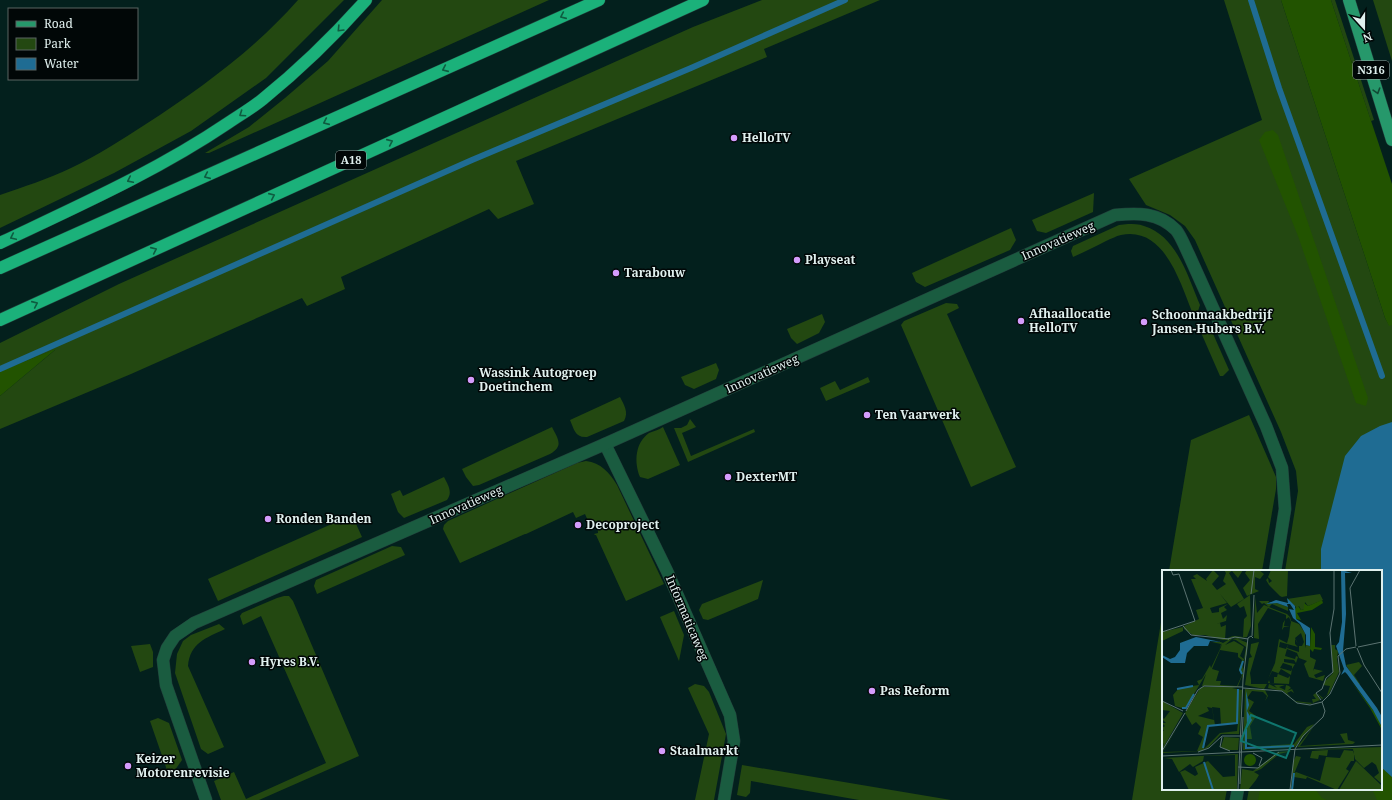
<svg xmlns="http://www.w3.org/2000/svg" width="1392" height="800" font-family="'Noto Serif',serif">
<rect width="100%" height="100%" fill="#03201d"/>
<g fill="#234811">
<path d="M 298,0 L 344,0 L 266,78 L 191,131 L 114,173 L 0,228 L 0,195 C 23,187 48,179 71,168 C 97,156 121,140 146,124 C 201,88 255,49 298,0 Z"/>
<polygon points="382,0 549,0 209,153 205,153 249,127 285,98 328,61"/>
<polygon points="762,0 880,0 764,49 767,57 516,161 534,204 498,219 489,209 341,277 345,289 307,306 302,298 131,374 0,429 0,396 55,350 0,371 0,343 119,284 693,27"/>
<polygon points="1224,0 1281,0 1385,318 1389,325 1392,325 1392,456 1338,571 1285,571 1298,491 1296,471 1281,432 1195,240 1185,226 1170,215 1146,205 1129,179 1262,120"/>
<polygon points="1331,0 1335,0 1374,120 1371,121"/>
<polygon points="1373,0 1392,0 1392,61"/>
<polygon points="1094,193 1093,212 1046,233 1037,231 1032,220"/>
<path d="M 1128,224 C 1133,224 1139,224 1144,226 C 1177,236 1188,277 1200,305 L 1198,311 L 1193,314 C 1180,283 1165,226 1121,235 C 1116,236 1111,239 1106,241 C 1095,247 1084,252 1073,257 L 1071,251 L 1073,246 L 1119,225 Z"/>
<polygon points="1011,228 1016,240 1010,250 925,287 916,282 912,273"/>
<polygon points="946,303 957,304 959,308 947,314 1016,467 971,487 901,325 904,321"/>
<polygon points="822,314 825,322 819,333 797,344 791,338 787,329"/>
<polygon points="1203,326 1210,327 1229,370 1223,376 1220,376 1199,328"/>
<polygon points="716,363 719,370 716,379 694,389 685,385 681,377"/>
<polygon points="868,377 870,382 826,401 820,388 835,381 840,390"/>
<path d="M 620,397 C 624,405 629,412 624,421 L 587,437 C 575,438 574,429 570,420 Z"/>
<polygon points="1249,415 1276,477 1276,489 1262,571 1169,571 1191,440"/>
<polygon points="690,419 696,427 682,433 691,456 754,429 755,432 688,462 674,428 681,428 687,425"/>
<path d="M 552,427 C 558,439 564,446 550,454 L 479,485 L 473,486 L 466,477 L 462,469 Z"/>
<path d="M 663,427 L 680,465 L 648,479 L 640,477 C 634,462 635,443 649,433 C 653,431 659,430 663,427 Z"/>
<path d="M 586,461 C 601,463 609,472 617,485 L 664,584 L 626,601 L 596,535 L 595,535 L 594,534 L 598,533 L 597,522 L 589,523 L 585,514 L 576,518 L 573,512 L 526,534 L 525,534 L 460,563 L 443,529 L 444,525 L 448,521 L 577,463 Z"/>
<path d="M 444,477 C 448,485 453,492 447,500 L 404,518 L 398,512 L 391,494 L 400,490 L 403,496 Z"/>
<polygon points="352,515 362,537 218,601 208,579"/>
<polygon points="392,546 401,547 405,555 317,594 314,586 316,580"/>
<polygon points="763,580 758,599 708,620 703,619 699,610 702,604"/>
<polygon points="284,596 289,596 293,601 359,756 259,800 221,800 214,781 234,772 246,799 326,763 261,616 243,625 240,616 242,613 277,598"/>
<polygon points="1163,610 1163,789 1227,789 1225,800 1132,800"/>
<polygon points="674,611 684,635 679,661 660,617"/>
<path d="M 219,624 L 225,629 C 206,638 190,643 188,666 L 224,747 L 208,754 L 201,749 L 175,673 L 177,654 L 183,641 L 191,635 Z"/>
<polygon points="150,644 153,652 153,667 140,672 131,646"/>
<polygon points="695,684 704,686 709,692 726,734 714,800 695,800 709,734 688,688"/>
<polygon points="158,718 169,723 182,760 175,770 168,773 150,721"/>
<polygon points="1381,756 1392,764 1392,800 1247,800 1249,789 1381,789"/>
<polygon points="742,765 951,800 859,800 751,781 750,793 746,797 737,795"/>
</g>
<g fill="#225300">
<polygon points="1281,0 1331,0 1392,184 1392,325 1389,326 1385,318"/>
<polygon points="1273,130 1278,135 1368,398 1366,406 1356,403 1298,236 1259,140 1265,132"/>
<polygon points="56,349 0,396 0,371"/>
<polygon points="1381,767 1392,777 1392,800 1377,800 1372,789 1381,789"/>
<polygon points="1260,789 1315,789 1322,798 1327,800 1258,800"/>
</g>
<polygon fill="#1f6c93" points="1392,422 1392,777 1381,767 1381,571 1321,571 1321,549 1345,456 1361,436 1380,426"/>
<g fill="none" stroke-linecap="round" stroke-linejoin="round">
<g stroke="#1f6c93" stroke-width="6">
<polyline points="1251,0 1279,88 1382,376"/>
<polyline points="0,369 472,160 691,68 845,0"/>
</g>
<defs>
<g id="minor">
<polyline points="605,444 667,571 730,715 734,741 724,800"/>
<path d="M 206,800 L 166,685 L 163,660 L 167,648 L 175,636 L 194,623 L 605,444 L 1115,215 C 1138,213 1158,212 1176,230 C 1181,236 1185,247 1189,255 L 1266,426 L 1282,468 L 1285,509 L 1275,571"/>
<polyline points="1236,800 1238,789"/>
</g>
<polyline id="major" points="1349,0 1392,140"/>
<g id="highway">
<path d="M 0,243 C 78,206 157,171 228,123 C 240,115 252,108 263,99 C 300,69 334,36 366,0"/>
<polyline points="0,268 599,0"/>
<polyline points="0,320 703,0"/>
</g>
</defs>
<use href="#minor" stroke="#223d3a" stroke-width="13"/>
<use href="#major" stroke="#223d3a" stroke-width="13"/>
<use href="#highway" stroke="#223d3a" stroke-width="13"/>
<use href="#minor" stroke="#1a5c40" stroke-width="12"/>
<use href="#major" stroke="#26986b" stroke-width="12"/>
<use href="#highway" stroke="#1bb17a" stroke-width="12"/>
</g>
<defs><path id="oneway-chevron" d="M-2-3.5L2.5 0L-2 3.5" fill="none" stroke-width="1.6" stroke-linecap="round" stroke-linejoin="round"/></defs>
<g stroke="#0e5c40">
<use href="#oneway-chevron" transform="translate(563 16) rotate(156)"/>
<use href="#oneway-chevron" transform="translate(340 29) rotate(134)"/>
<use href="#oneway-chevron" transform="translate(445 69) rotate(156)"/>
<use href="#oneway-chevron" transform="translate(242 114) rotate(146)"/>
<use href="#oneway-chevron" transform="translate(326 122) rotate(156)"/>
<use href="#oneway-chevron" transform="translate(390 142) rotate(-24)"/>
<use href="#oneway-chevron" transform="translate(207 176) rotate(156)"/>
<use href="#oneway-chevron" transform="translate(130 180) rotate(154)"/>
<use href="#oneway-chevron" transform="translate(272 196) rotate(-24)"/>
<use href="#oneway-chevron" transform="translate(13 237) rotate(155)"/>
<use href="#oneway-chevron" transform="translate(154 250) rotate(-24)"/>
<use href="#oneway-chevron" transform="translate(35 304) rotate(-24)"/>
</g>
<use stroke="#124834" href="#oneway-chevron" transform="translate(1377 91) rotate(73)"/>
<g fill="#d49cfc" stroke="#010707" stroke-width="1.5">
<circle cx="734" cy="138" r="4"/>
<circle cx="797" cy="260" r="4"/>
<circle cx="616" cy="273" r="4"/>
<circle cx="1021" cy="321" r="4"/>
<circle cx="1144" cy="322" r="4"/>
<circle cx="471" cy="380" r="4"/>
<circle cx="867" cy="415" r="4"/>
<circle cx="728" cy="477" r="4"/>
<circle cx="268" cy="519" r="4"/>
<circle cx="578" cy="525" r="4"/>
<circle cx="252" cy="662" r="4"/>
<circle cx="872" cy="691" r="4"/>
<circle cx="662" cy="751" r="4"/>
<circle cx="128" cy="766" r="4"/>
</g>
<g text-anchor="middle" stroke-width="3" stroke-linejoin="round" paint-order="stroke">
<g fill="#010707" stroke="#9daaa9" stroke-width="1">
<rect x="1353" y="61" width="36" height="18" rx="3"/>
<rect x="336" y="151" width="30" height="18" rx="3"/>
</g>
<g font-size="11" font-weight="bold" fill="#e0f0ee">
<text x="1371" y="74">N316</text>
<text x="351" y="164">A18</text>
</g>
<g font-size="12" font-weight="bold" fill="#e0f0ee" stroke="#010707" text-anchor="start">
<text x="742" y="142">HelloTV</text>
<text x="805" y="264">Playseat</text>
<text x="624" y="277">Tarabouw</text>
<text x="1029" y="318">Afhaallocatie<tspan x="1029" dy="14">HelloTV</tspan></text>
<text x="1152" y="319">Schoonmaakbedrijf<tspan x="1152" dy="14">Jansen-Hubers B.V.</tspan></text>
<text x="479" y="377">Wassink Autogroep<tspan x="479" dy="14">Doetinchem</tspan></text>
<text x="875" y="419">Ten Vaarwerk</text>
<text x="736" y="481">DexterMT</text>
<text x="276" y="523">Ronden Banden</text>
<text x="586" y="529">Decoproject</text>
<text x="260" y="666">Hyres B.V.</text>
<text x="880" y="695">Pas Reform</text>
<text x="670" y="755">Staalmarkt</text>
<text x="136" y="763">Keizer<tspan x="136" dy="14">Motorenrevisie</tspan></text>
</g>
<g font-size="12" fill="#e0f0ee" stroke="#010707">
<text transform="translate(1058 241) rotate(-24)" y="4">Innovatieweg</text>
<text transform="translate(762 374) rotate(-24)" y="4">Innovatieweg</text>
<text transform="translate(466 505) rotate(-24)" y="4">Innovatieweg</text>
<text transform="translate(687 618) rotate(67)" y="4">Informaticaweg</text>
</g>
</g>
<g transform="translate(1162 570)">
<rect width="220" height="220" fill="#03201d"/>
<path d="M 51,0 L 57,6 L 50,14 L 55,20 L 64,14 L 61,11 L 64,3 L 62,0 L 81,0 L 76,8 L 70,1 L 67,3 L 82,29 L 69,37 L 58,24 L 65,33 L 48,38 L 50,43 L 57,42 L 57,38 L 66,34 L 62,37 L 65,40 L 59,43 L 61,49 L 65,45 L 64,51 L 54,54 L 58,53 L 59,57 L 64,55 L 63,69 L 71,66 L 73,66 L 81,67 L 82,49 L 85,46 L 82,36 L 78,38 L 75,34 L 88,25 L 89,56 L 85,67 L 61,70 L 43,65 L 31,65 L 22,59 L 22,56 L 37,49 L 34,40 L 41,38 L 29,9 L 34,9 L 31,6 L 35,4 L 45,11 L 44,9 ZM 85,0 L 97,0 L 102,4 L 98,9 L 93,7 L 93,19 L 97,21 L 85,26 L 81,18 L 88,10 L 83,3 ZM 109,0 L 126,0 L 125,26 L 120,27 L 118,26 L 107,15 L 104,10 L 106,8 L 107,13 L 110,11 L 106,7 ZM 158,24 L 161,30 L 146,36 L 143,32 L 142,39 L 139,40 L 137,36 L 132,41 L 134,37 L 125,29 ZM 93,27 L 95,43 L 102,35 L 107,37 L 102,33 L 100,34 L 97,31 L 107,31 L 106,34 L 115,33 L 126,37 L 126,41 L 110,34 L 107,37 L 125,44 L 128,47 L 129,51 L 137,54 L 143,63 L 143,78 L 144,75 L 148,76 L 148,87 L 154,90 L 151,101 L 152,99 L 161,101 L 152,105 L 154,108 L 163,105 L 161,111 L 147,107 L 142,94 L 145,91 L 137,88 L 135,83 L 125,79 L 123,86 L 133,89 L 134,86 L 136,87 L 134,93 L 132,90 L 122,89 L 122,92 L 133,94 L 130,99 L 130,96 L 121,93 L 118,98 L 129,101 L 130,99 L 129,105 L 119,99 L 116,104 L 126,108 L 128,106 L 127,114 L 106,113 L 107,110 L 108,113 L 112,113 L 112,107 L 115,107 L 116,103 L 110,101 L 106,109 L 113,93 L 117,69 L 125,73 L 127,66 L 128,57 L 122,57 L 120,60 L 121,53 L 123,50 L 122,56 L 128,57 L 129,52 L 127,47 L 124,49 L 124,45 L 106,38 L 96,54 L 97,69 L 92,68 ZM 139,63 L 142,72 L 140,76 L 137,76 L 137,82 L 125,78 L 126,74 L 124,79 L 117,77 L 118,72 L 136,77 L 133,74 L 133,69 L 136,74 L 133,68 ZM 21,57 L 21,61 L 0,71 L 0,62 ZM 71,67 L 87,71 L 76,69 L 86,73 L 85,84 L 80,94 L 82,100 L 80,111 L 80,106 L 76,116 L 80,116 L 70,118 L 80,120 L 77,164 L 59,164 L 47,177 L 39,181 L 0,183 L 22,146 L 1,182 L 35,181 L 41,167 L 36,164 L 39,157 L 34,152 L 30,155 L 23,143 L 39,117 L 66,117 L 40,116 L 44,104 L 23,139 L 13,136 L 11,125 L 17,118 L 37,115 L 35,111 L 40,109 L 48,95 L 49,98 L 59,77 L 62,79 L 59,77 L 60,73 L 57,80 L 59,74 L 50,72 L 59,72 L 51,68 L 61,73 ZM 70,69 L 74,70 L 84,77 L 82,89 L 78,86 L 82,77 L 79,75 L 72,71 L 63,75 ZM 58,80 L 76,83 L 76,87 L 80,90 L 77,99 L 80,105 L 75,116 L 58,115 L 59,111 L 54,111 L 57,101 L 50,99 ZM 45,137 L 50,138 L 52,150 L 36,146 L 47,141 ZM 50,137 L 58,138 L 59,155 L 53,155 ZM 76,153 L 75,161 L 58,163 L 42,179 L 46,156 ZM 97,72 L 88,103 L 88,110 L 89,113 L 88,110 L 89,103 L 89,114 L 105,114 L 102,119 L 83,115 L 87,88 L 90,87 L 88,83 L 89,74 ZM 169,75 L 173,75 L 173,79 L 176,81 L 175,89 L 177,102 L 167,124 L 160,129 L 155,123 L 161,128 L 165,125 L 168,116 L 161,115 L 162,112 L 171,103 ZM 197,92 L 200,96 L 192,105 L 198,114 L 196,115 L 184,95 ZM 107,114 L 115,118 L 112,115 L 123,115 L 117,117 L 123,120 L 124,115 L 127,116 L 129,118 L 125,121 L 130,119 L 132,123 L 129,121 L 125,123 L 132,131 L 151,133 L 150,129 L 154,129 L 151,125 L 154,123 L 158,130 L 148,134 L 134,132 L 121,121 L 106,118 ZM 83,119 L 103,120 L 106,126 L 103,131 L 105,126 L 101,122 L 90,121 L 85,128 L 92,132 L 87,141 L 94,146 L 88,156 L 90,169 L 85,169 L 85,177 L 132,174 L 145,157 L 152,154 L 133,177 L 81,180 ZM 0,131 L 21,143 L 0,180 L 2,173 L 0,175 L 0,161 L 2,161 L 0,158 L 3,156 L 0,153 L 4,153 L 1,150 L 1,151 L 0,152 L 0,147 L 2,149 L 8,141 L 0,140 ZM 152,156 L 138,176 L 183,173 L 178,164 L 185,163 L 186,170 L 193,172 L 191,174 L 135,177 ZM 62,167 L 77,168 L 76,180 L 65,180 L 59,177 ZM 220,177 L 220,214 L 212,207 L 217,203 L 214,195 L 210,192 L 202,198 L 193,189 L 191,179 L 134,180 ZM 166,180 L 165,186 L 157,185 L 156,189 L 148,188 L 150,181 ZM 182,180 L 192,181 L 192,191 L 189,191 L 184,199 L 187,201 L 175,220 L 145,207 L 144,209 L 132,207 L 131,220 L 129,220 L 131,192 L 134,186 L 139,187 L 132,204 L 134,202 L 158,211 L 164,187 L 178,188 ZM 130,181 L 117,184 L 99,199 L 92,202 L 97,205 L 94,210 L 86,220 L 78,220 L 80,199 L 91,201 L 116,182 ZM 76,184 L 75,220 L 27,220 L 18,202 L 23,200 L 33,206 L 36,204 L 33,197 L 46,191 L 61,207 L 73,206 L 73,185 L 42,186 L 41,191 L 31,197 L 28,194 L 17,202 L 10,189 L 2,188 ZM 194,191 L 220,216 L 220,220 L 177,220 Z" fill="#234811" fill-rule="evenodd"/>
<path d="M 160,30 L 161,33 L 150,40 L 135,43 L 139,50 L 134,49 L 132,41 L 136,36 L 139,40 L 142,39 L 142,33 L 146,36 ZM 149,57 L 153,64 L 153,77 L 160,78 L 159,80 L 152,79 L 151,82 L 148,79 ZM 189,111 L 217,148 L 220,160 L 208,138 ZM82 190a6 6 0 1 1 12 0a6 6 0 1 1-12 0Z" fill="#225300"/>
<path d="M 179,0 L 190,3 L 183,3 L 184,44 L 181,81 L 184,96 L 215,138 L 220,147 L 220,157 L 211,140 L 185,104 L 183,102 L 179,105 L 182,99 L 174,76 L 177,72 L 180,52 ZM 125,28 L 133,36 L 134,49 L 148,58 L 148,76 L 144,75 L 144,65 L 138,54 L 131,48 L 127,39 L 132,40 L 128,34 L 125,34 L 126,37 L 115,33 L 104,34 L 114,30 L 126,33 ZM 34,67 L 59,72 L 48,71 L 46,76 L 32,76 L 25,83 L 23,93 L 9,93 L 0,87 L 0,85 L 8,89 L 13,87 L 18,80 L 18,73 ZM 84,121 L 87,135 L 85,141 L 90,150 L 85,158 Z" fill="#1f6c93"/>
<path fill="none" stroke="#1f6c93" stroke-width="2" d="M 80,104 L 78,100 L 81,91M 15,119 L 31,116M 20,138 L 24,138 L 32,124M 84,159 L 84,178 L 132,176M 41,178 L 46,156 L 75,153 L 76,119M 42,192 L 51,220M 130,220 L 132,203"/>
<path fill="none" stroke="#5b7371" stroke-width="1" d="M 89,24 L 92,0M 21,56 L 29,65 L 67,69M 0,62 L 33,51 L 17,4 L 11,5 L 9,0M 90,66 L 92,25M 66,69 L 73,67 L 86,69M 194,76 L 188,18 L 198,0M 196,77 L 220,72M 195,78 L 202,95 L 220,123M 81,118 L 120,121 L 135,133 L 148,135 L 160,132 L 168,124 L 178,103 L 176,86 L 184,79 L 194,77M 159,130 L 154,123 L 160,119 L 164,108 L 171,102 L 168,63 L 172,39 L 172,0M 0,131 L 21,141M 24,141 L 36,120 L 42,116 L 81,117M 60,167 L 58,177 L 68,181M 0,181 L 23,143M 36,182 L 47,178 L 60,166 L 81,166M 91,183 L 100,188 L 97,196M 0,186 L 220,175M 76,197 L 96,198 L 117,182M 78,214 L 81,147M 76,220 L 81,110 L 86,68 L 89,66 L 91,68M 128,220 L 133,179 L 141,166 L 161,147 L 163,141 L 160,132"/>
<path fill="#0f766e" fill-opacity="0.15" stroke="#0f766e" stroke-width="2" d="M 89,145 L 134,163 L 124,188 L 79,171 Z"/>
<rect width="220" height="220" fill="none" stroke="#e0f0ee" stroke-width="2"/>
</g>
<rect x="8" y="8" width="130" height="72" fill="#010707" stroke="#5a6463"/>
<rect x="16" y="21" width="20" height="6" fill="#26986b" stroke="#5a6463"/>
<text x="44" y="28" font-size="12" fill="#e0f0ee">Road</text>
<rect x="16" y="38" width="20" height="12" fill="#234811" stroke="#5a6463"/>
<text x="44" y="48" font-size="12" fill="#e0f0ee">Park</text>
<rect x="16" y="58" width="20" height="12" fill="#1f6c93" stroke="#5a6463"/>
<text x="44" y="68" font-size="12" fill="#e0f0ee">Water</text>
<g transform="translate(1364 28) rotate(159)" stroke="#010707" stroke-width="3" paint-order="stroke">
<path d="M0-3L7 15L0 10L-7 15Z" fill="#e0f0ee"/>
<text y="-6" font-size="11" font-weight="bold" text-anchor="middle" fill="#e0f0ee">N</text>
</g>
</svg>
